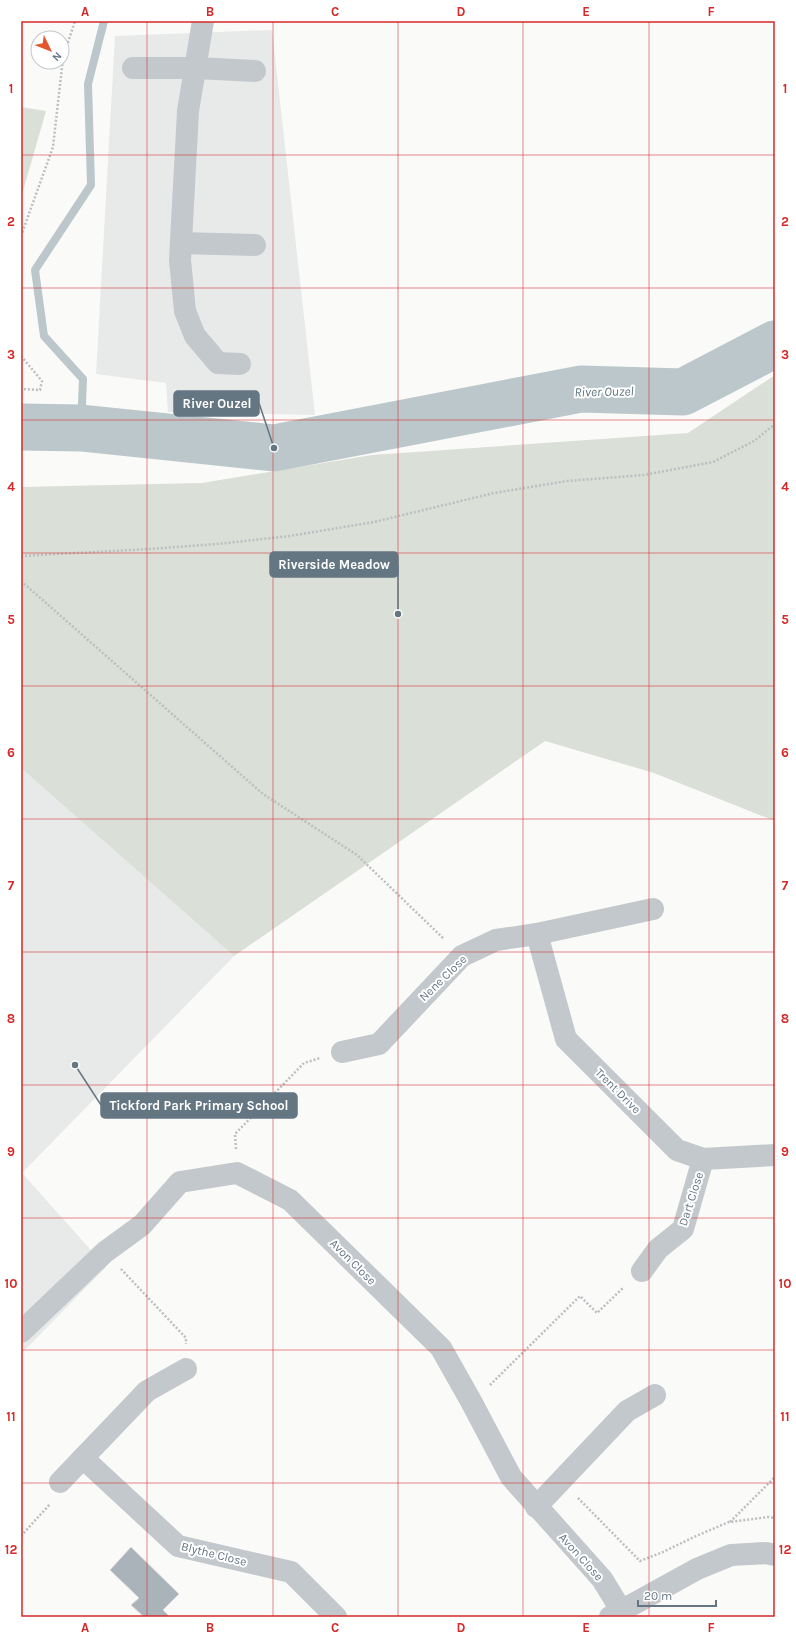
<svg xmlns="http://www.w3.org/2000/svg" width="796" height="1638" font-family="Karla,sans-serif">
<rect width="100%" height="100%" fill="#fafaf8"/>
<g fill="#e8e9e9">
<polygon points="272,30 315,415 168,412 166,383 96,374 115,36"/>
<polygon points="21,768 234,956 22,1173 106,1267 21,1354"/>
</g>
<g fill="#dadfd7">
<polygon points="21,107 46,111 21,198"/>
<polygon points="775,375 775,821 654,773 545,741 234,956 21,768 21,487 202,483 372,455 688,433"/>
</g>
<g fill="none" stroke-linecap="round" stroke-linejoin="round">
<polyline stroke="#bbc7cb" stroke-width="8" points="81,428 83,379 44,336 35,270 91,185 88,84 104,21"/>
<polyline stroke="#bbc7cb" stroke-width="47" points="21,427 81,428 274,448 581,389 683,392 775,344"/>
</g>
<polygon fill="#aab3b9" stroke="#dcdcda" points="131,1547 179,1594 163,1610 169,1616 168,1617 144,1617 131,1605 139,1598 110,1570"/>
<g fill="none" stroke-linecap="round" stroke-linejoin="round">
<g stroke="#bbbfc2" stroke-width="2.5" stroke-dasharray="2 2" stroke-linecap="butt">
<polyline points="21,236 53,147 63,58 75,21"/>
<polyline points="21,356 42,381 40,390 21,389"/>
<polyline points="21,556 149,549 217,544 290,536 374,522 494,493 567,481 644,475 713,462 754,441 775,424"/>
<polyline points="21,581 263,794 357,855 444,939"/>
<polyline points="236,1149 235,1134 304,1063 320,1058"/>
<polyline points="121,1269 186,1338 186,1344"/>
<polyline points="490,1385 580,1296 597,1313 624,1287"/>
<polyline points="578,1498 640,1561 663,1552 696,1536 729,1522 768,1517 775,1518"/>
<polyline points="730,1522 775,1477"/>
<polyline points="21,1536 50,1504"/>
</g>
<g stroke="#c3c8cc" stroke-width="22">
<polyline points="203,21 188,111 180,260 185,311 195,336 218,363 240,364"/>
<polyline points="133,68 196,68 255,71"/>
<polyline points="181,243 255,245"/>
<polyline points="537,934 566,1039 677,1150 703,1159 775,1155"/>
<polyline points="342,1052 379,1044 462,956 496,940 537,934 653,909"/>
<polyline points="642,1271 658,1249 683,1229 703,1159"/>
<polyline points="21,1332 105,1252 142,1225 180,1182 237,1173 290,1200 441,1348 472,1403 511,1477 602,1579 621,1610"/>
<polyline points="83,1458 178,1546 291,1572 336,1617"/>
<polyline points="60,1482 147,1391 186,1369"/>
<polyline points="536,1507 627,1411 655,1395"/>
<polyline points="610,1617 697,1569 731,1555 766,1553 775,1555"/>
</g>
</g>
<path fill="none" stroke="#d62828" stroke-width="1" stroke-opacity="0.55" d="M 147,21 L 147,1617M 273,21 L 273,1617M 398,21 L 398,1617M 523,21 L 523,1617M 649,21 L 649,1617M 21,155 L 775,155M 21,288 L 775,288M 21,420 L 775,420M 21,553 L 775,553M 21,686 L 775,686M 21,819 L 775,819M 21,952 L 775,952M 21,1085 L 775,1085M 21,1218 L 775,1218M 21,1350 L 775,1350M 21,1483 L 775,1483"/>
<g text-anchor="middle" stroke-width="4" stroke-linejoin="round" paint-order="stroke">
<g font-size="12" fill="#657683" stroke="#fff">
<text transform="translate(443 978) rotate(-44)" y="4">Nene Close</text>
<text transform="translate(618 1091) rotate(45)" y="4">Trent Drive</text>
<text transform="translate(691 1199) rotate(-72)" y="4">Dart Close</text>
<text transform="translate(353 1262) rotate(45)" y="4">Avon Close</text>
<text transform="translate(214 1554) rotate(14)" y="4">Blythe Close</text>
<text transform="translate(581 1557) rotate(48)" y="4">Avon Close</text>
</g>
<g font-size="13" font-style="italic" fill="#60757c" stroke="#fff">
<text transform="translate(604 391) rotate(-1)" y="5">River Ouzel</text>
</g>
</g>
<path fill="none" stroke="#657683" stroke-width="1.5" d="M274 448L259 403M398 614L398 565M75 1065L101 1105"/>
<g fill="#657683" stroke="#fff" stroke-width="1.5">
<circle cx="274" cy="448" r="4"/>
<circle cx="398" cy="614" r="4"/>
<circle cx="75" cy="1065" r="4"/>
</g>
<g fill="#657683" stroke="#657683" stroke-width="1.5">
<rect x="174" y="391" width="85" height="25" rx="4"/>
<rect x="270" y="552" width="128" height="25" rx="4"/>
<rect x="101" y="1093" width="196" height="25" rx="4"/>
</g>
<g font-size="13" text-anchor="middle" font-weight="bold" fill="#fff">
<text x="217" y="408">River Ouzel</text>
<text x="334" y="569">Riverside Meadow</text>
<text x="199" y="1110">Tickford Park Primary School</text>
</g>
<rect width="796" height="1638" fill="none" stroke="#ffffff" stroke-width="44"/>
<g transform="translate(50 50) rotate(133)"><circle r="19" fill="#ffffff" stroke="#c1c8cd"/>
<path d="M0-3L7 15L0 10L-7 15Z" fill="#e4572e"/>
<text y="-6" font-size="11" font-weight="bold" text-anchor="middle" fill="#657683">N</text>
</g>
<path d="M638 1600v6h78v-6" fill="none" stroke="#657683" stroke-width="2"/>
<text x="644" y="1600" font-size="12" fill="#657683" stroke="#ffffff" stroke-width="3" paint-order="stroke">20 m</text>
<rect x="22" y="22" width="752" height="1594" fill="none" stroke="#d62828" stroke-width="1.5"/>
<g font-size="13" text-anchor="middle" font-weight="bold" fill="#d62828">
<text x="85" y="16">A</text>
<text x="210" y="16">B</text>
<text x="335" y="16">C</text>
<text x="461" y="16">D</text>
<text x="586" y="16">E</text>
<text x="711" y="16">F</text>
<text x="11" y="93">1</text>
<text x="785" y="93">1</text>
<text x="11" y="226">2</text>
<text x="785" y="226">2</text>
<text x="11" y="359">3</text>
<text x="785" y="359">3</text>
<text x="11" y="491">4</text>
<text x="785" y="491">4</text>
<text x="11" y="624">5</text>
<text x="785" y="624">5</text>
<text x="11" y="757">6</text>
<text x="785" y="757">6</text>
<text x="11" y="890">7</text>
<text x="785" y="890">7</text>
<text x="11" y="1023">8</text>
<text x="785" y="1023">8</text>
<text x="11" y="1156">9</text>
<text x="785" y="1156">9</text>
<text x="11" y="1288">10</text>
<text x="785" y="1288">10</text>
<text x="11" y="1421">11</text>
<text x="785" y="1421">11</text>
<text x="11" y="1554">12</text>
<text x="785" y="1554">12</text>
<text x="85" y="1632">A</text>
<text x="210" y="1632">B</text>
<text x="335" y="1632">C</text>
<text x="461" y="1632">D</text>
<text x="586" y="1632">E</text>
<text x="711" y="1632">F</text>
</g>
</svg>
